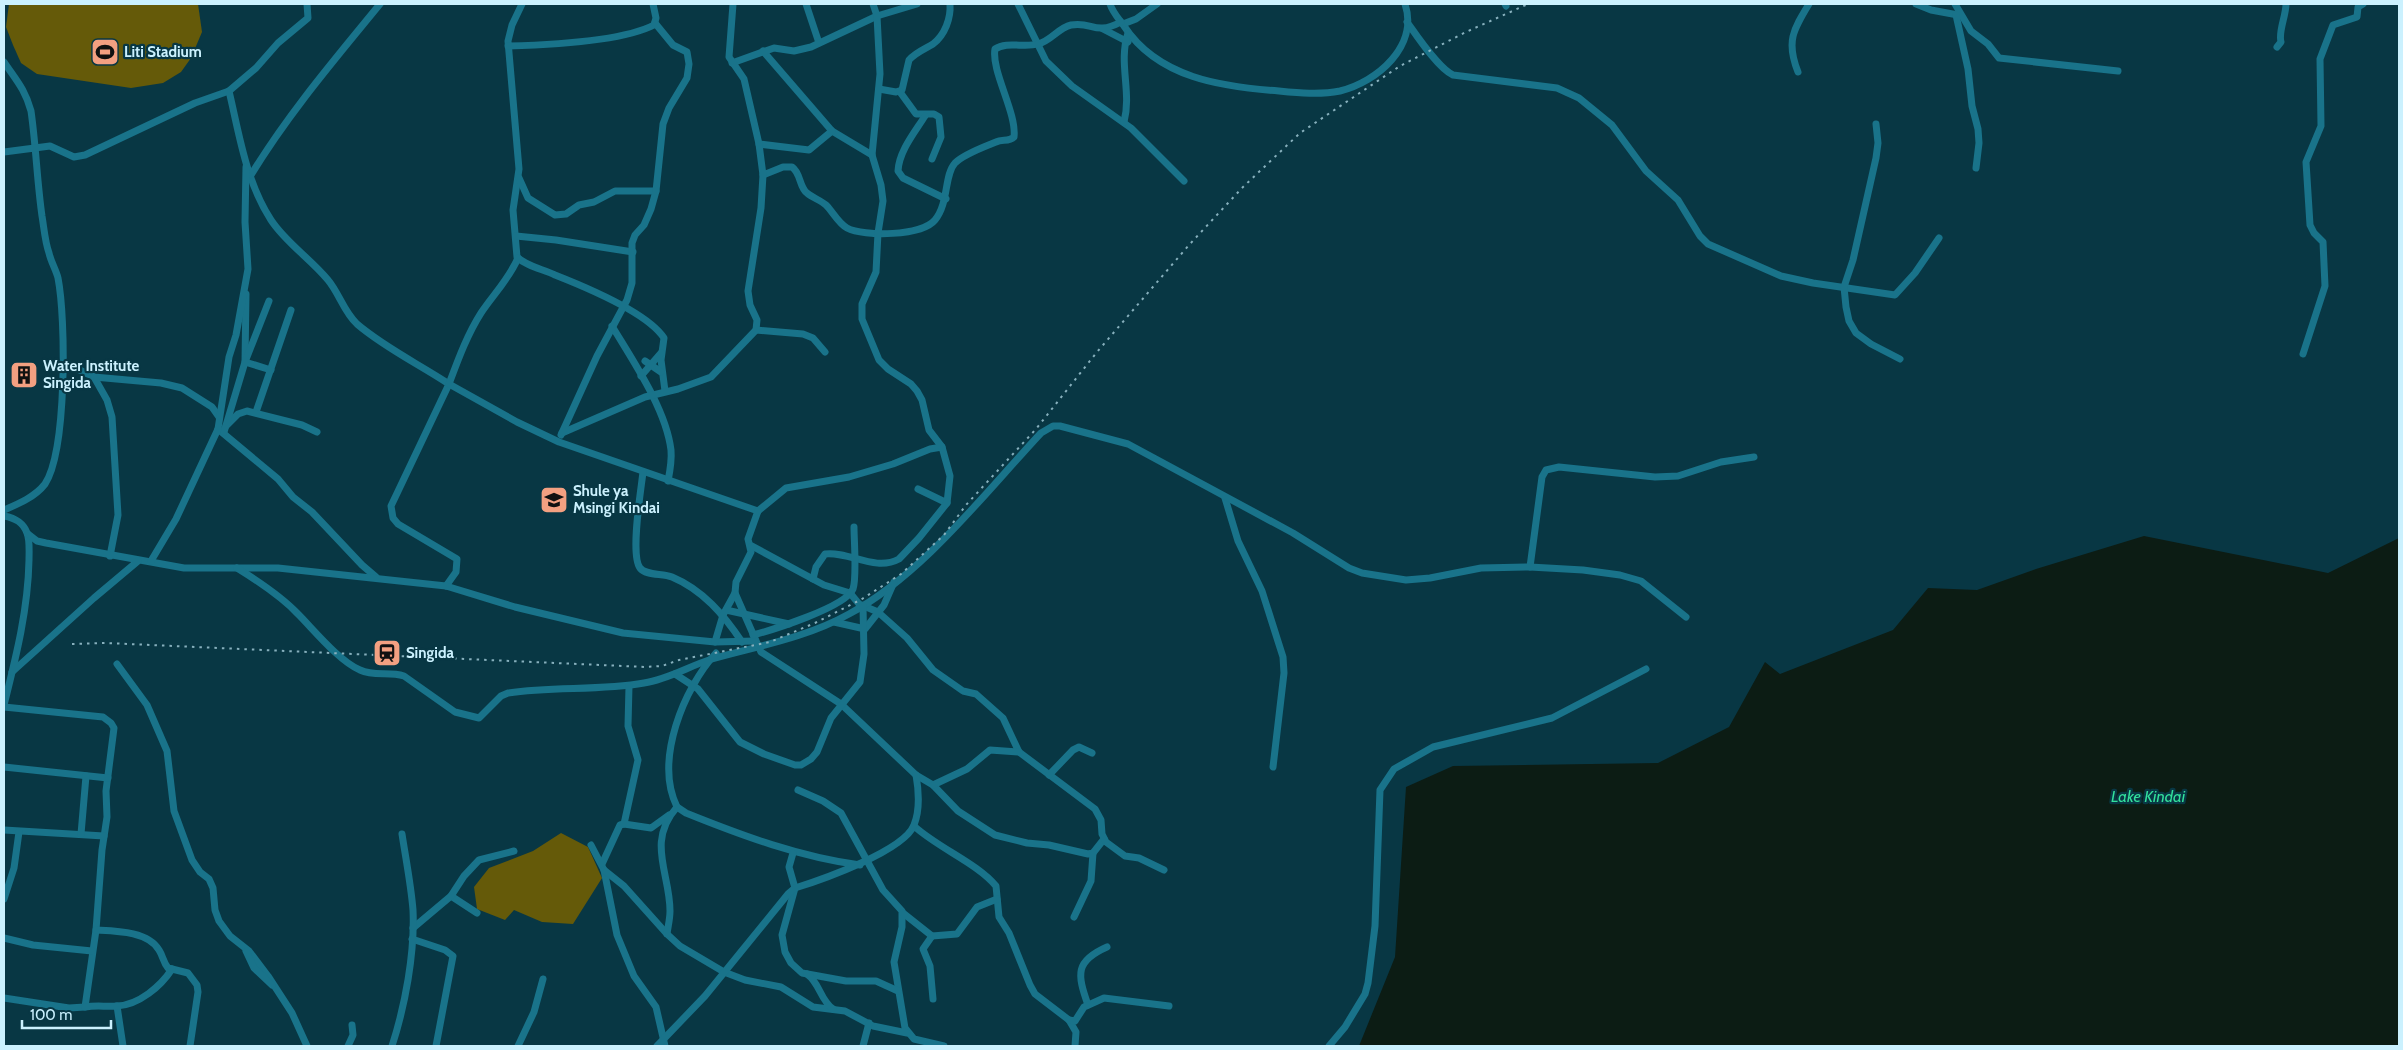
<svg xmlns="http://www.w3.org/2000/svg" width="2403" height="1050" font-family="Cabin,sans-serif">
<rect width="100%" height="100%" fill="#083744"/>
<g fill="#655a09">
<polygon points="9,4 198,4 202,32 191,58 181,72 163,83 131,88 37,74 21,63 13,45 6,27"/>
<polygon points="561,833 588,847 602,878 573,924 542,922 514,910 505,920 477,909 474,887 489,868 533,851"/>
</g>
<polygon fill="#0c1c14" points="2144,536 2328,573 2399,538 2399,1046 1359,1046 1395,957 1406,787 1453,766 1658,763 1729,727 1765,662 1780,674 1893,630 1928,588 1977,590 2036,569"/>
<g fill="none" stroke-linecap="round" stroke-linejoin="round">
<g stroke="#19738a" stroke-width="7">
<path d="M 522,4 L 512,25 L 508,41 L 519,169 L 513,210 L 517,257 C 526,266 542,269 555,275 C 583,286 647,312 664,338 L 661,360 L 665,391"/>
<polyline points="806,4 819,43"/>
<polyline points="1018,4 1046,61 1072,86 1131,128 1184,181"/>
<path d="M 1110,4 C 1113,13 1119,19 1124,26 C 1158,78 1222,87 1279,91 C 1299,93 1320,95 1340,91 C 1377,82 1419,46 1405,4"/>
<polyline points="1505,4 1506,6"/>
<polyline points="1916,4 1931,10 1958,15"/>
<polyline points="1955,4 1971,31 1988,44 1999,58 2118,71"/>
<polyline points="1956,15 1968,69 1972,106 1978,129 1979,143 1976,168"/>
<path d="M 1407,22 C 1417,36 1438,68 1453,75 L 1557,88 L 1579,98 L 1612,125 L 1646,171 L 1678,200 L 1700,236 L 1708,244 L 1781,276 L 1813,283 L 1895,295 L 1915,273 L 1939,238"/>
<polyline points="1123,24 1136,19 1157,4"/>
<polyline points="1103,29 1128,42"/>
<path d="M 508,46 C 546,45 621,42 654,25 L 656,18 L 653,4"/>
<path d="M 2277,47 L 2281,42 C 2278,32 2286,16 2286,4"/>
<polyline points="763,51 832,131 872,155"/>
<path d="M 4,62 C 16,80 25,89 31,111 C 36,146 37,181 42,216 C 44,228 45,242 49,253 C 51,262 56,270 58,278 C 66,319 67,450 45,484 C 35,497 18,504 4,510"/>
<polyline points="732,63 774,48 794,51 811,47 877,16 917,4"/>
<path d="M 1798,72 C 1786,42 1793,30 1809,4"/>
<path d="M 879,89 L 896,92 L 902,90 L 909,60 C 916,52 925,49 933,44 C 945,35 951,18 950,4"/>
<path d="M 229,91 C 239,133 246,182 271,220 C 286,243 311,259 328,280 C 339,293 344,312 357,324 C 385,348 419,364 449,384 L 391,506 L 393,518 L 398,524 L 457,559 L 456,572 L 446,586"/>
<polyline points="900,92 916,114 934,114 939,117 941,137 932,159"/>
<path d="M 925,116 C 915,132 899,151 898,171 L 903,178 L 946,199"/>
<path d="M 1124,122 C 1132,92 1118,63 1128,33"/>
<polyline points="1876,124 1878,143 1876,158 1853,260 1844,287 1846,307 1849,321 1856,333 1871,344 1900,359"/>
<polyline points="759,144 809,150 832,131"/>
<polyline points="4,152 50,146 74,157 85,155 195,103 229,91 256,68 278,43 308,18 307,4"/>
<path d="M 251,175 C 288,114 335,59 380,4"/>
<path d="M 763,175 L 783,167 L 792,167 C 801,173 799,187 807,193 C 813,198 820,200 826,205 C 833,212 838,223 847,228 C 864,237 922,236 935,220 C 949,203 944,175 955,163 C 964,154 984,147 996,142 C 1002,139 1009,142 1014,137 C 1017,113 991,71 995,49 C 1007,41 1024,48 1038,44 C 1051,41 1058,28 1071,25 C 1093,21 1094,36 1121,22"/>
<polyline points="519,178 528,198 555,215 566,214 579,205 594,202 615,191 656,191"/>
<polyline points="516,236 556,240 633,252"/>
<path d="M 518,258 C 509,279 493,295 481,313 C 467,335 458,360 449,384 L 517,422 L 559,442 L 758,511 L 786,488 L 849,477 L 893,464 L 930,449 L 942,447"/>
<polyline points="246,294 245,362 271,370"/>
<path d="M 612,326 C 633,361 666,409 671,450 C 672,461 670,471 668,481"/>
<polyline points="756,330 803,334 813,338 825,352"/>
<polyline points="2303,354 2325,286 2323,242 2314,233 2310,225 2306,162 2321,126 2320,59 2333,25 2357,17 2358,7 2363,4"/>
<polyline points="645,361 661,372"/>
<polyline points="63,362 94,377 161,383 182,388 212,407 219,417"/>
<polyline points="641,376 661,353"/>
<polyline points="94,377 107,400 112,417 118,515 110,556"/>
<polyline points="256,412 291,310"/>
<polyline points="226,426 238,414 247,411 302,425 317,432"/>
<polyline points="218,429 278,479 293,497 312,512 362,565 376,577"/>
<polyline points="224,432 245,362 269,301"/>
<polyline points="562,433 645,397 678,389 711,377 756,330 757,320 750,305 748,291 761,208 763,175 759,144 744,79 729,57 733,4"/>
<polyline points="561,435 597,356 627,300 632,283 632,243 635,235 644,225 651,209 656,191 663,124 669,108 687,78 689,64 687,52 673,45 655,23"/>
<path d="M 643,472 C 641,490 630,555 640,568 C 646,576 663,573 672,577 C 703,590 724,615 742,642"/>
<polyline points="918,489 947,503"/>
<polyline points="1225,498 1238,541 1262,591 1283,657 1284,673 1273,767"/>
<polyline points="758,511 748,539 751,552 736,582 735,593 761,652 841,704 916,775 933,785 958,811 995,835 1027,843 1049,845 1088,854 1093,853 1104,839"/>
<path d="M 4,516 C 15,518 23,522 27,533 C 30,540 29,552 29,560 C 28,610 16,657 4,705"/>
<polyline points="28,534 37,541 46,543 184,568 278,568 446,586 515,607 623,633 715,642 755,641"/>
<polyline points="752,546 824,585 850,593 859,604 878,612 907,638 933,670 963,691 976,694 1003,718 1019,752 1095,809 1101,820 1102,834 1106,842 1125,856 1139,858 1164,870"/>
<polyline points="151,561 176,519 218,429 229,357 236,335 248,269 245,222 246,167"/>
<polyline points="1530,567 1542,477 1546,470 1559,467 1655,477 1678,476 1721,462 1754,457"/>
<path d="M 237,568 C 258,581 281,596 298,614 C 314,630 339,661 360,670 C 374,677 389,671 404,676 L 455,712 L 479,718 L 501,696 L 508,693 C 553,686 599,691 644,683 C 669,679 689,666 712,659 C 758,646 806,638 849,614 C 922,575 984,494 1041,433 L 1053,426 L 1060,426 L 1128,444 L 1293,533 L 1349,568 L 1362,573 L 1406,580 L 1430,578 L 1481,568 L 1530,567 L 1583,570 L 1620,575 L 1641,581 L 1686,617"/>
<path d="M 813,579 L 816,567 L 825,554 C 849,551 875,572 899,559 L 919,538 L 947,503 L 950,476 L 942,447 L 929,430 L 922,400 L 917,391 L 911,384 L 888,369 L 879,360 L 862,319 L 862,304 L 876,272 L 878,233 L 883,201 L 881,185 L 872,155 L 880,74 L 877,16 L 873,4"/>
<polyline points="726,610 789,624"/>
<polyline points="834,622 865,629 884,605 894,582"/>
<path d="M 753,635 C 772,630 846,607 853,589 C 857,578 854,540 854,527"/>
<polyline points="715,642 723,615 735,593"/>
<polyline points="117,664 147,705 167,751 174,811 192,860 200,872 209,879 213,888 215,910 219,921 230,936 249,951 268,976 292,1013 307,1046"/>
<polyline points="12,672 94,598 138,561"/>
<polyline points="675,674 698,689 740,742 764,754 795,765 801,765 811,759 817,752 831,718 860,682 864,654 863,606"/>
<polyline points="4,707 103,717 111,723 114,728 106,791 107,817 102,850 96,930 85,1007 69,1008 4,998"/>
<polyline points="4,767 108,778"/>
<polyline points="1049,775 1073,750 1079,747 1092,753"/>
<polyline points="933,785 967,769 990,750 1019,752"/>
<polyline points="798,790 823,801 841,813 883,890 902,911 902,927 894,962 905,1028 914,1039 944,1046"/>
<path d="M 677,807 L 686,813 C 743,836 800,857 860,865"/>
<polyline points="624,824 638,760 628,726 629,686"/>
<path d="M 914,826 C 938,848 977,863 996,886 L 999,917 L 1009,933 L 1030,985 L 1035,994 L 1069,1020 L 1076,1032 L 1075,1046"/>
<polyline points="4,830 104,836"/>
<polyline points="81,834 86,776"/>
<polyline points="591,845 604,870 617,935 634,976 656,1007 665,1046"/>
<polyline points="793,853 789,867 795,888 782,935 785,952 791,963 802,973 846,981 876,981 898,991"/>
<polyline points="602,864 620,825 624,824 651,828 669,815"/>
<polyline points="604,870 624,886 667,934 680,946 724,972 745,980 781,987 813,1007 845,1011 873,1026 907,1033"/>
<polyline points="451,896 477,913"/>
<polyline points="4,899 14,868 19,832"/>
<polyline points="903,913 932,936 923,949 930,966 933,999"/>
<polyline points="1074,917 1091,881 1093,853"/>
<polyline points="413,928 451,896 464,876 479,860 514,851"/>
<path d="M 96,930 C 115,931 148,931 159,950 C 163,956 163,962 168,968 L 188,973 L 197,985 L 198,992 L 190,1046"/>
<path d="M 667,934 C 668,926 670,919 670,911 C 670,873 646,842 677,807 C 654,760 684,688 716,653"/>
<polyline points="932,936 957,934 977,907 997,899"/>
<polyline points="4,938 33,945 92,951"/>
<polyline points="412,939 445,950 453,956 436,1046"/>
<polyline points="246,951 254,968 272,985"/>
<path d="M 807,974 C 820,983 820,1000 833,1009"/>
<path d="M 1088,1005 C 1077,974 1075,961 1107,947"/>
<polyline points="117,1006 123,1046"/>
<path d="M 85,1007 C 97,1005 106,1007 117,1006 C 139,1005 161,986 172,969"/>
<polyline points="1069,1020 1075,1021 1084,1007 1104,998 1169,1006"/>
<polyline points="348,1046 353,1035 352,1025"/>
<path d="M 392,1046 C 405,1006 415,953 413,910 C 411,885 406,860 402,834"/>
<polyline points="518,1046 534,1012 543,979"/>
<path d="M 657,1046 L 705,996 L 788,894 L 795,888 C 821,880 904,851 914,825 C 920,810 919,792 916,775"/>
<polyline points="863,1046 869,1023"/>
<polyline points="1329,1046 1345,1027 1365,994 1368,983 1375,926 1380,790 1394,769 1433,747 1552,718 1646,669"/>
</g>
<polyline stroke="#87b0bd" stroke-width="2" stroke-dasharray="2.5 5" stroke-linecap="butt" points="72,644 106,643 645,667 662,666 679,660 770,642 815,623 862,599 901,574 944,535 966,505 1036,429 1097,352 1189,245 1242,188 1300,133 1400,66 1466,32 1528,4"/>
</g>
<defs>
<symbol id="stadium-square" viewBox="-11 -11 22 22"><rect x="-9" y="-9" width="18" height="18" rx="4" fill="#f3a081" stroke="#083744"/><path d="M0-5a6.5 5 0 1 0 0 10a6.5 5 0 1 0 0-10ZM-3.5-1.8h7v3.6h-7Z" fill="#111"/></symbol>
<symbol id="building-square" viewBox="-11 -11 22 22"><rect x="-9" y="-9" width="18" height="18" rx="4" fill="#f3a081" stroke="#083744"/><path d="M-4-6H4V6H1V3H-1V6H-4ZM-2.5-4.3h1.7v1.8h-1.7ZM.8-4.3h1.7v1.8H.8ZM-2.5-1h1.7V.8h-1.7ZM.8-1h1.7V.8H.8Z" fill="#111"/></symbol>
<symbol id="school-square" viewBox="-11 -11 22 22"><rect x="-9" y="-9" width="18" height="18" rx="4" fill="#f3a081" stroke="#083744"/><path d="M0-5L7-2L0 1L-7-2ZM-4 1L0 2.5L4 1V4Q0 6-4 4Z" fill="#111"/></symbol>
<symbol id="station-square" viewBox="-11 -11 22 22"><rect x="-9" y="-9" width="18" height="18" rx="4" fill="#f3a081" stroke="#083744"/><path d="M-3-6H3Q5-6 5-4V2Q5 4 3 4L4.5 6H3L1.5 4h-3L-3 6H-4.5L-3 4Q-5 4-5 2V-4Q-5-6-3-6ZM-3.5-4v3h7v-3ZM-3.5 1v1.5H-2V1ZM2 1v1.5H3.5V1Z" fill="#111"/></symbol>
</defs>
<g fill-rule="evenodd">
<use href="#stadium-square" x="89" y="36" width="32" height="32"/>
<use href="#building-square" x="8" y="359" width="32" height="32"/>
<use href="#school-square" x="538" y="484" width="32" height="32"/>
<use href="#station-square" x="371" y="637" width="32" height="32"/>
</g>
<g text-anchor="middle" stroke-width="4.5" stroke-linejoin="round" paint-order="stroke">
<g font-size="15" font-weight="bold" fill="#cbf1fe" stroke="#083744" text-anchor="start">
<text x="124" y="57">Liti Stadium</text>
<text x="43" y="371">Water Institute<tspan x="43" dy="17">Singida</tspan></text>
<text x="573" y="496">Shule ya<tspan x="573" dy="17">Msingi Kindai</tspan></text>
<text x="406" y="658">Singida</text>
</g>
<g font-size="16" font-style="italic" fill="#33e19c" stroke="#083744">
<text x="2148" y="802">Lake Kindai</text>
</g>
</g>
<rect width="2403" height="1050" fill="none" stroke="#cbf1fe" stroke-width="10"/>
<path d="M22 1020v8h89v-8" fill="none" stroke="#cbf1fe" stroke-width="2.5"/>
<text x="30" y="1020" font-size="15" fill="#cbf1fe" stroke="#083744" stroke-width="4" paint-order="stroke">100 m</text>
</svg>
